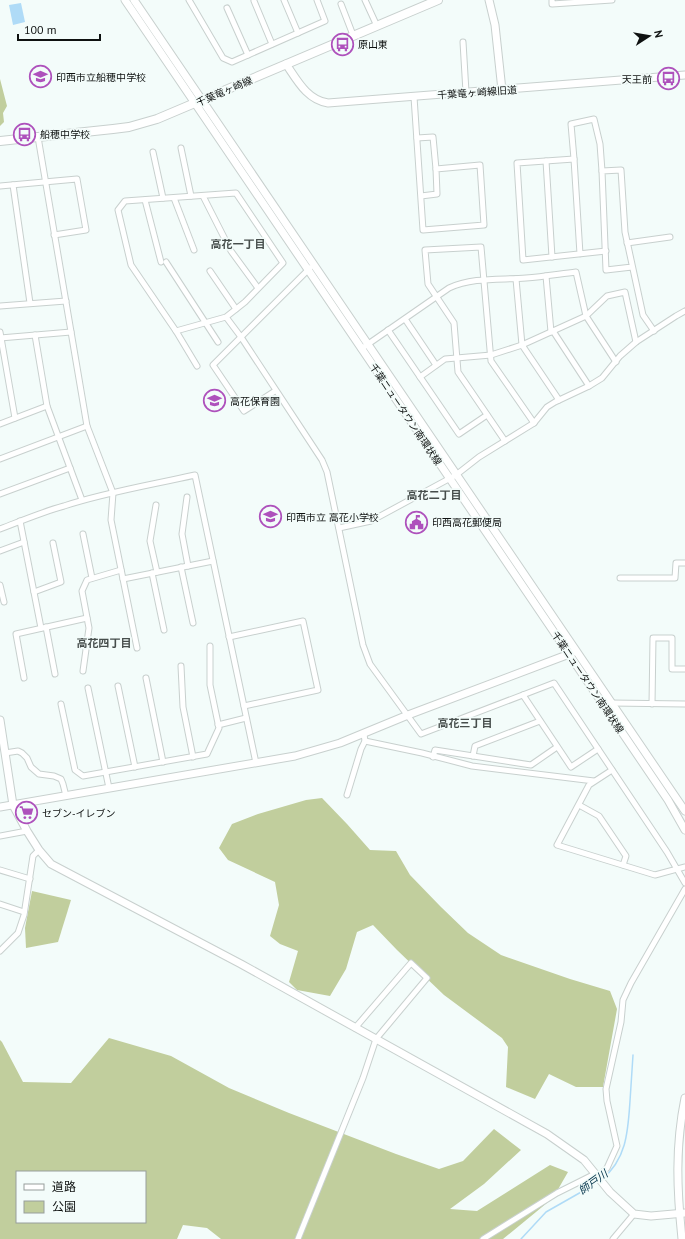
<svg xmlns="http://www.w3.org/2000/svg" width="685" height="1239" font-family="'PT Sans','Noto Sans JP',sans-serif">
<rect width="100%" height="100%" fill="#f3fcfa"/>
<g fill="#c1ce9d" fill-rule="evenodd">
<polygon points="0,79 7,106 3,113 4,122 0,126"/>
<polygon points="322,798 347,824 370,850 396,851 410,875 441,907 468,933 501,955 570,979 610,991 617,1009 603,1087 576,1087 549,1074 535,1099 506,1087 508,1047 502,1038 444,995 397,950 373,925 357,932 346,969 330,996 297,990 289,982 298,951 280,944 270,936 279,905 275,882 228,860 219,848 232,824 258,814 306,800"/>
<polygon points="32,891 71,900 58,942 26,948 25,928"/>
<path d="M 109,1038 L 171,1056 L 229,1088 L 289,1113 L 396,1154 L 439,1169 L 463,1161 L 494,1129 L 521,1150 L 484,1184 L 450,1209 L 477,1211 L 550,1165 L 568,1172 L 553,1198 L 503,1239 L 221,1239 L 207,1228 L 183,1225 L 177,1239 L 0,1239 L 0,1040 L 2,1042 L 23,1082 L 71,1083 ZM 17,1172 L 145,1172 L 145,1222 L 17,1222 Z"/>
</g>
<polygon fill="#afdbf7" points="21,3 25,22 13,25 9,5"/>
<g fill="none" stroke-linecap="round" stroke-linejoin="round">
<g stroke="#afdbf7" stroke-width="1.5">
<path d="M 602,1179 C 627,1159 628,1130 630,1101 C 631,1086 632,1070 633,1055"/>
<polyline points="521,1239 546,1212 590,1187 598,1181"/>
</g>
<defs>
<g id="street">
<polyline points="189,0 223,58 232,62 325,21 317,0"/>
<polyline points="284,0 298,33"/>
<polyline points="365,0 377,26"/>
<polyline points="552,0 552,4 612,0"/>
<polyline points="254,1 272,44"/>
<polyline points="341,4 353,35"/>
<polyline points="227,8 248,55"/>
<polyline points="463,42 466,92"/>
<polyline points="414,97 423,230 484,225 480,165 436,169 437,194 421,196"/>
<polyline points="38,137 87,426 113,493 111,520 123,579 213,561"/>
<polyline points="417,138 433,137 436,169"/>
<polyline points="181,148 191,196"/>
<polyline points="153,152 163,198"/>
<polyline points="574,159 571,124 594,119 600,144 602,171"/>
<polyline points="546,161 552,257"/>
<polyline points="13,185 30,303"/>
<polyline points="0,186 77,179 86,230 54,235"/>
<polyline points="203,196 231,251 258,288"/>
<polyline points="174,198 194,250"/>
<polyline points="145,200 161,262"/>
<polyline points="627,243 670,237"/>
<polyline points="580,254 574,159 517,163 523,260 606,251"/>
<polyline points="166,262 218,342"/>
<polyline points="632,267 606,270 602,171 621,170 625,232 643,315 654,331"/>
<polyline points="210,271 236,309"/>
<polyline points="546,276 551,332"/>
<polyline points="516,279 522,345 559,400"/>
<polyline points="0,306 66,301"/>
<polyline points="226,317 176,331 131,265 118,210 125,201 236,193 283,263 245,302 226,317 241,337 322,460 327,472 363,645 370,664 421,734 554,683 667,852 685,883"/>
<polyline points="405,319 436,365"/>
<polyline points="388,330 459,434 487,415"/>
<polyline points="176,331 197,366"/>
<polyline points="553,331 589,386"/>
<polyline points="0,332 15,418"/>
<polyline points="35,335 47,406 82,500"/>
<polyline points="0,338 71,332"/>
<path d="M 361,349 L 449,288 C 473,277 500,280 526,278 C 543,277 559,274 576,272 L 586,316 L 616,362"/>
<polyline points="420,377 445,359 491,355 522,345 586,316 607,296 625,292 636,342"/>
<polyline points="275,391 244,411 213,365 310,268"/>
<polyline points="0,424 47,406"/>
<polyline points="505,441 458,372 454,323 428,284 425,250 481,247 491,361 534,423"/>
<polyline points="0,459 87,426"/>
<polyline points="0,494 70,468"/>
<polyline points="187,497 182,534 188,566"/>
<polyline points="156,505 150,541 157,572"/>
<polyline points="20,521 41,628"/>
<polyline points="339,528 371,521 456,475 479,457 534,423 547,407 555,402 589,386 602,378 620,356 636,342 676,316 685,311"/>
<path d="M 0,529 C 21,521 42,512 64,506 C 107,492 151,485 195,475 L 256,763"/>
<polyline points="83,534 92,578"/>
<polyline points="0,551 24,542"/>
<polyline points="181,567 193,623"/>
<polyline points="152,573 164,630"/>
<polyline points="620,578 675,578 676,563 685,563"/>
<polyline points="123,579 137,648"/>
<polyline points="0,585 4,602"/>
<polyline points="34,592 61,582 53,543"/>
<polyline points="46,627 55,674"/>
<polyline points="229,637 303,621 318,690 244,706"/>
<polyline points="181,666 183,707 193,757"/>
<polyline points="83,671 89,628 82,591 87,580 121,570"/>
<polyline points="24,678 16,634 87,618"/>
<polyline points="146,678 163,762"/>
<polyline points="118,686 135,767"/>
<polyline points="88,688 109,788"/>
<polyline points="523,695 571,767 598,749"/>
<polyline points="611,703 685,704"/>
<polyline points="61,704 75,770 83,776 207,754 219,728 210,685 210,646"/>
<polyline points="652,704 653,638 672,638 672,669 685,669"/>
<polyline points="218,725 246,718"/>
<polyline points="365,741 422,753 472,766 594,781"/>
<polyline points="5,753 18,751 22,753 27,758 31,767 39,774 54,776 61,779 63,784 66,796"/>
<polyline points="473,756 475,746 540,721"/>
<polyline points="433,757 435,750 531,765 557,747"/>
<polyline points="612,770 589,785 557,845 655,875 685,867"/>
<polyline points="347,795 361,749 365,741 364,734"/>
<polyline points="579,805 599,816 626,856 623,865"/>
<polyline points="0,836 27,831"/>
<polyline points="0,870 30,879"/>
<polyline points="0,904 24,912"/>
<polyline points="0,951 18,933 24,915 33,856 39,850"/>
<polyline points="598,1177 607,1168 617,1146 607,1101 606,1089 621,1022 623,1000 631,983 685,889"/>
<polyline points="298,1239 363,1078 376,1039 427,978 411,963 355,1028"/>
<polyline points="483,1239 557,1193 595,1174"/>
<polyline points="613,1239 634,1214"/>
</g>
<g id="secondary">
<polyline points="125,0 668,800 685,830"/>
<polyline points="134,0 685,811"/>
<polyline points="489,0 495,25 502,90"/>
<path d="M 286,64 C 297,80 307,100 328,103 L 685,75"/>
<polyline points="0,720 13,805 27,831 39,850 51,864 241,964 547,1134 584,1160 610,1192 634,1214 651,1216 685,1213"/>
<polyline points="0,807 295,756 340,743 408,715 572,653"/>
<path d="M 682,1239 C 677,1190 675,1147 685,1098"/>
</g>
<polyline id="primary" points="0,141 113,129 129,127 157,119 438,0"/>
</defs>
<use href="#street" stroke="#c8d0ce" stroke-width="7"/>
<use href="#secondary" stroke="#c8d0ce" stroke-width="9"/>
<use href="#primary" stroke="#c8d0ce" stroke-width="10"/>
<use href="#street" stroke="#fff" stroke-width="5"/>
<use href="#secondary" stroke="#fff" stroke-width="7"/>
<use href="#primary" stroke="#fff" stroke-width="8"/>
</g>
<defs>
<symbol id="bus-ring" viewBox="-11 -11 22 22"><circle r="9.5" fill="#f3fcfa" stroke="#ae51bc" stroke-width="1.5"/><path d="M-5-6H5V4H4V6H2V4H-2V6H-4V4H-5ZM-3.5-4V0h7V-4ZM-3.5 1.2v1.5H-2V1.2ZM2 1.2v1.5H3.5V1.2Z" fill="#ae51bc"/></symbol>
<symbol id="school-ring" viewBox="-11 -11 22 22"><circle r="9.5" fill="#f3fcfa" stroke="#ae51bc" stroke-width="1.5"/><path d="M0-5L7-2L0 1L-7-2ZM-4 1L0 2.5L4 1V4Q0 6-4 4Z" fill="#ae51bc"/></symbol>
<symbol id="civic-ring" viewBox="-11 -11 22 22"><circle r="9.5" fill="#f3fcfa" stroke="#ae51bc" stroke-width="1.5"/><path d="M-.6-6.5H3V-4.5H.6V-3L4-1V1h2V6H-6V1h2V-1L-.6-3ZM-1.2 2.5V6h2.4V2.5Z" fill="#ae51bc"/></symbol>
<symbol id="supermarket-ring" viewBox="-11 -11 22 22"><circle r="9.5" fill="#f3fcfa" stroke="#ae51bc" stroke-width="1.5"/><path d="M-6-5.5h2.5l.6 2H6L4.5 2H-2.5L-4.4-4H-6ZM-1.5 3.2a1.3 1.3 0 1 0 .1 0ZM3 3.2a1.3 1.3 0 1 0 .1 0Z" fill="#ae51bc"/></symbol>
</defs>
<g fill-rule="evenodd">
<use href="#bus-ring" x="330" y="32" width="25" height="25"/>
<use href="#school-ring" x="28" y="64" width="25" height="25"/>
<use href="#bus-ring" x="656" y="66" width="25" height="25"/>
<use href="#bus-ring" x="12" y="122" width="25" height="25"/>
<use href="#school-ring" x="202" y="388" width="25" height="25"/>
<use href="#school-ring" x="258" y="504" width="25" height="25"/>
<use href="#civic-ring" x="404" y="510" width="25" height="25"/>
<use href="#supermarket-ring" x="14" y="800" width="25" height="25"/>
</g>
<g text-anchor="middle" stroke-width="3.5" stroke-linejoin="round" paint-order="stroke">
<g font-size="10" fill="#0e1110" stroke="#f3fcfa" text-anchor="start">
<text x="358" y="48">原山東</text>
<text x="56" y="81">印西市立船穂中学校</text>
<text x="652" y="83" text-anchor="end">天王前</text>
<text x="40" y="138">船穂中学校</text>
<text x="230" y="405">高花保育園</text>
<text x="286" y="521">印西市立 高花小学校</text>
<text x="432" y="526">印西高花郵便局</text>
<text x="42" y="817">セブン-イレブン</text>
</g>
<g font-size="10" fill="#0e1110" stroke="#f3fcfa">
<text transform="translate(224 91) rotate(-23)" y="4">千葉竜ヶ崎線</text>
<text transform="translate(477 92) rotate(-4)" y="4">千葉竜ヶ崎線旧道</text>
<text transform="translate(406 414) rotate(56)" y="4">千葉ニュータウン南環状線</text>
<text transform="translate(588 682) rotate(56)" y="4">千葉ニュータウン南環状線</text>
</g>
<g font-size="11" font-weight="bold" fill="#464d4b" stroke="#f3fcfa">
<text x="238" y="248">高花一丁目</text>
<text x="434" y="499">高花二丁目</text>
<text x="104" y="647">高花四丁目</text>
<text x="465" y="727">高花三丁目</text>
</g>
<g font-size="11" font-style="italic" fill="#04344b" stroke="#f3fcfa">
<text transform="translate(593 1182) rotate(-36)" y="4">師戸川</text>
</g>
</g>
<rect x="16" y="1171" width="130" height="52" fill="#f3fcfa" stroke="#979e9c"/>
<rect x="24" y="1184" width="20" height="6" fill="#ffffff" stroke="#979e9c"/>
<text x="52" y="1191" font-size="12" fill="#0e1110">道路</text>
<rect x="24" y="1201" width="20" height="12" fill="#c1ce9d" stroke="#979e9c"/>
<text x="52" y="1211" font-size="12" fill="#0e1110">公園</text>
<g transform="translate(649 36) rotate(78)" stroke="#f3fcfa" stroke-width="3" paint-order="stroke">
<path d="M0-3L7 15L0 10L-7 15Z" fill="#0e1110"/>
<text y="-6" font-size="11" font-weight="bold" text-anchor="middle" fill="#0e1110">N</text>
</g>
<path d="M18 34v6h82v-6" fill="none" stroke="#0e1110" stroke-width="2"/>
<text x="24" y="34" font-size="12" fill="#0e1110" stroke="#f3fcfa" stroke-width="3" paint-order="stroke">100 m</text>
</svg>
